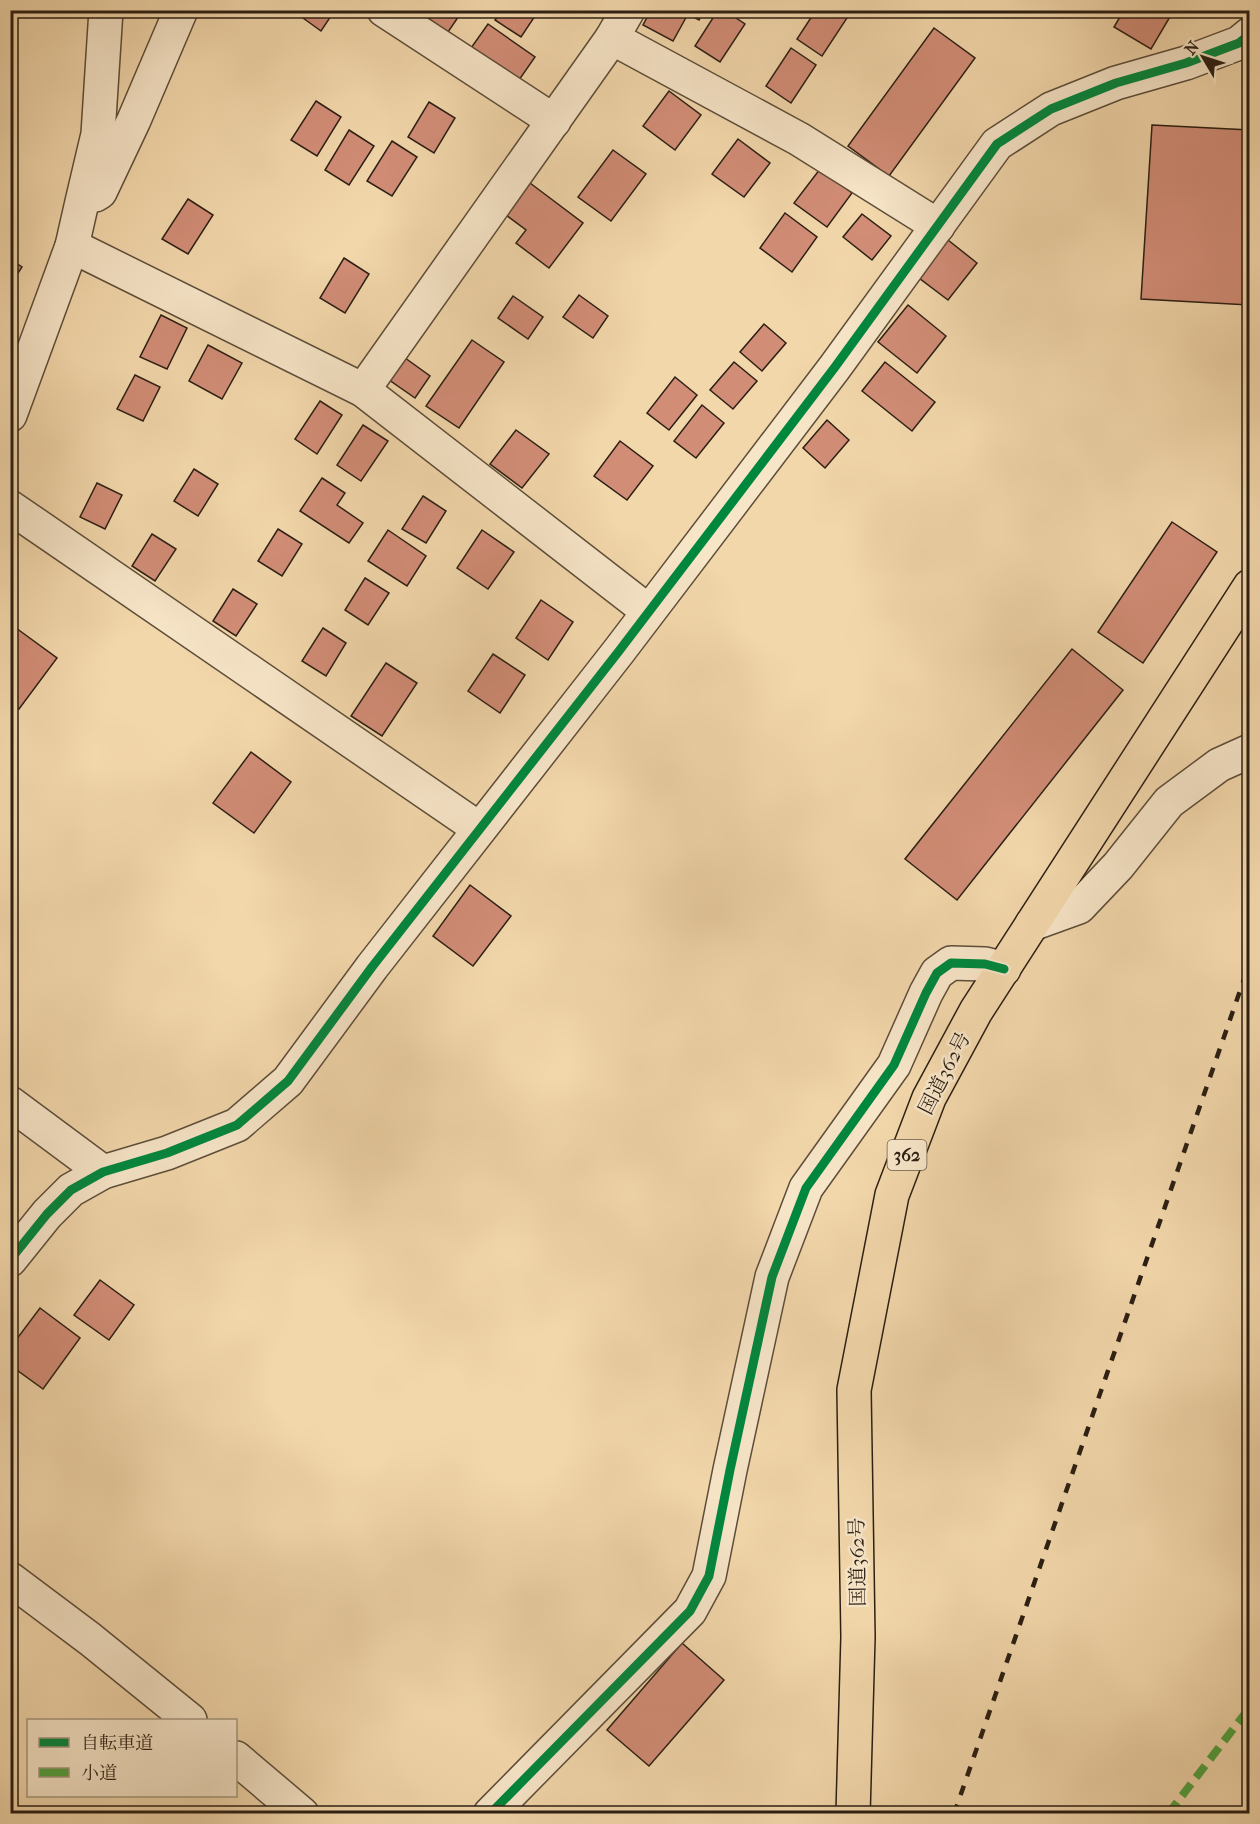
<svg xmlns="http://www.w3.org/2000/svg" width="1260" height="1824" font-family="'IM FELL French Canon','Noto Serif JP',serif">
<rect width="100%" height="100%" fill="#f2d7ab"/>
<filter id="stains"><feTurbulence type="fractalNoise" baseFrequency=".00333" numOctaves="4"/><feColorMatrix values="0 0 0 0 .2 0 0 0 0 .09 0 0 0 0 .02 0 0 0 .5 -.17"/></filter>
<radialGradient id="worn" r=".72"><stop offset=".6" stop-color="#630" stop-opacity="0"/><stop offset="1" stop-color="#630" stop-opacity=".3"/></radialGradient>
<g fill="#d28d77" stroke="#2b1f13" stroke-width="1.5">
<polygon points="292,10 335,10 321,31"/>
<polygon points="435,10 463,10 448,32 429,19"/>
<polygon points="502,10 539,10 521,37 495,20"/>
<polygon points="651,10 704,10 699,20 688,14 673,41 643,25"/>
<polygon points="718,10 724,10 745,24 720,62 695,46"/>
<polygon points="816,10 837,10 847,18 822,56 797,39"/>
<polygon points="1124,10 1174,10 1151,49 1114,27"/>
<polygon points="488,24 535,57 519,80 471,48"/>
<polygon points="934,28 975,58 889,176 848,146"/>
<polygon points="791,48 816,65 791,103 766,86"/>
<polygon points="669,91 701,115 675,150 643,126"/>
<polygon points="316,101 341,117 317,156 291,140"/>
<polygon points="429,102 455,118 434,153 408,137"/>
<polygon points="1152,125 1250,130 1249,305 1141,299"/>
<polygon points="349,130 374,146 349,185 325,170"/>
<polygon points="738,139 770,163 744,197 712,174"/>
<polygon points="392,141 417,157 392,196 367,181"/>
<polygon points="613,150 646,174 611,221 578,197"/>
<polygon points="820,169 852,193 827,227 794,203"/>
<polygon points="526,180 583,223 549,268 516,243 526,230 502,212"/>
<polygon points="188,199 213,215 188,254 162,239"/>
<polygon points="785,213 817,237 792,272 760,248"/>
<polygon points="862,214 891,236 872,260 843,237"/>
<polygon points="948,240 977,263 948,300 919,278"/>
<polygon points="344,258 369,274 345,313 320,298"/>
<polygon points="10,259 22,267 10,285"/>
<polygon points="579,295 608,316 593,338 563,317"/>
<polygon points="513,296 543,317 528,339 498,318"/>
<polygon points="908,305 946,336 917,373 878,342"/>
<polygon points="161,315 187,328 167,369 140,357"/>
<polygon points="764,324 786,343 762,371 740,352"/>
<polygon points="472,340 504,362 459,428 426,406"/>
<polygon points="208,345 242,363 222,399 189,381"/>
<polygon points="401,355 430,376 415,398 385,377"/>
<polygon points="734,362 757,381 733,409 710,390"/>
<polygon points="885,362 935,402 912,431 862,391"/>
<polygon points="135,375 160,387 143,421 117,409"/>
<polygon points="675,377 697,395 669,430 647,413"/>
<polygon points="320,401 342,415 317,454 295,439"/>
<polygon points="702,405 724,423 696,458 674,441"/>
<polygon points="827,420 849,440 825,468 803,448"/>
<polygon points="363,425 388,441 361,481 337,465"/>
<polygon points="516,430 549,454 522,488 490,464"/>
<polygon points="620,441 653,466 627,500 594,476"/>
<polygon points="194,469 218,484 198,516 174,501"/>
<polygon points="322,478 345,493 337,505 363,523 349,543 300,511"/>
<polygon points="97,483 122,495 105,529 80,517"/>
<polygon points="423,496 446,511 426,543 402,529"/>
<polygon points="1172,522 1217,552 1143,663 1098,632"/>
<polygon points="278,529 302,544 282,576 258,561"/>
<polygon points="388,530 426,556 407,586 368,561"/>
<polygon points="482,530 514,552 488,589 457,568"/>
<polygon points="152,534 176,549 155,581 132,566"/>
<polygon points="365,578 389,593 368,625 345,610"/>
<polygon points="233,589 257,604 236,636 213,621"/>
<polygon points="541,600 573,622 548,660 516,638"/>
<polygon points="16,628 57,658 19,709 10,703 10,635"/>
<polygon points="323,628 346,643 326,676 302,661"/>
<polygon points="1072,649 1123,690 957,900 905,859"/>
<polygon points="493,654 525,675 500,713 468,691"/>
<polygon points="386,663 417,683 382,736 351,716"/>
<polygon points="251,752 291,782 254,833 213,803"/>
<polygon points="470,885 511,916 473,966 433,936"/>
<polygon points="100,1280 134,1305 109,1340 74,1315"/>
<polygon points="40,1308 80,1338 43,1389 10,1365 10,1348"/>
<polygon points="682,1643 724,1680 649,1766 607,1730"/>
</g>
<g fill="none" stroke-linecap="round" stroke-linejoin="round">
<defs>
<g id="minor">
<polyline points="384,10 554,121"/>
<polyline points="612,38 628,10"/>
<polyline points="95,195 100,192 134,120 181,10"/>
<polyline points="72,246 363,390 648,611"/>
<polyline points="363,390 612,38 799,139 938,226"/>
<polyline points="10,415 72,246 82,202 98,134 106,10"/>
<polyline points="10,507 478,828"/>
<polyline points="1032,924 1079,907 1118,866 1169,802 1219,765 1250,751"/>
<polyline points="10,1103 103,1172"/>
<polyline points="10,1260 47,1214 71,1190 103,1172 167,1153 237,1125 288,1081 372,967 619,651 835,367 997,144 1051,109 1116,83 1186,63 1239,43 1250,34"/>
<polyline points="10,1579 90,1639 190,1720"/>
<polyline points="236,1758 302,1814"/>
<polyline points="490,1814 690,1611 709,1576 730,1470 772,1277 806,1188 894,1065 926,993 937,973 951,963 985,964 1004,969"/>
</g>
<polyline id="trunk" points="853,1814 858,1637 854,1390 892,1195 929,1098 976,1011 1250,586"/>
</defs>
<use href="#minor" stroke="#5d4d39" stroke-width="36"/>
<use href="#trunk" stroke="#2b1f13" stroke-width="36"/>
<use href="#minor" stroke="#f7e5c8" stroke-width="33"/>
<use href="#trunk" stroke="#f2d7ab" stroke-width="33"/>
<polyline stroke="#2b1f13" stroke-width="4.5" stroke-dasharray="10 10" stroke-linecap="butt" points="954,1814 1250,962"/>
<polyline stroke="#51a23f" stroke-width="8" stroke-dasharray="15 8" stroke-linecap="butt" points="1168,1814 1250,1707"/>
<defs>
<g id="cycleway">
<polyline points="10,1260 47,1214 71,1190 103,1172 167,1153 237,1125 288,1081 372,967 619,651 835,367 997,144 1051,109 1116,83 1186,63 1239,43 1250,34"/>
<polyline points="490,1814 690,1611 709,1576 730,1470 772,1277 806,1188 894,1065 926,993 937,973 951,963 985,964 1004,969"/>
</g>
</defs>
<use href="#cycleway" stroke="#f7e5c8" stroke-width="13"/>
<use href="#cycleway" stroke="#00873e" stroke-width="9"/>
</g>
<g text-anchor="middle" stroke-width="5" stroke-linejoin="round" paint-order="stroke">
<rect fill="#f7e5c8" stroke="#685a49" stroke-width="1.5" x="887.5" y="1140" width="39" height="30" rx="4.5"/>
<g font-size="18" font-weight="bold" fill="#2b1f13">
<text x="907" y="1161">362</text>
</g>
<g font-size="20" fill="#2b1f13" stroke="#f7e5c8">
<text transform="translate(944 1073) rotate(-63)" y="7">国道362号</text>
<text transform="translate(857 1562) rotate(-91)" y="7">国道362号</text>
</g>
</g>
<rect width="1260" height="1824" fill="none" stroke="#f2d7ab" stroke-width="36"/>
<rect x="12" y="12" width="1236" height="1800" fill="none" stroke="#2b1f13" stroke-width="3"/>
<rect x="18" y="18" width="1224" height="1788" fill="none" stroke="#2b1f13" stroke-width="1.5"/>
<rect x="27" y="1719" width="210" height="78" fill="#f7e5c8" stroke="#a59680" stroke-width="1.5"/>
<rect x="39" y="1738" width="30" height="9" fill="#00873e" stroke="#a59680" stroke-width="1.5"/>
<text x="81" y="1749" font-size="18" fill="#2b1f13">自転車道</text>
<rect x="39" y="1768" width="30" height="9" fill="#51a23f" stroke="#a59680" stroke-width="1.5"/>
<text x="81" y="1779" font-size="18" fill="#2b1f13">小道</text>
<g transform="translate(1203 57) rotate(309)" stroke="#f7e5c8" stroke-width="4.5" paint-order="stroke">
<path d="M0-4.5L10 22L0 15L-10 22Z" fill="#2b1f13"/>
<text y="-9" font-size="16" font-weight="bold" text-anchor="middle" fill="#2b1f13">N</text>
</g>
<rect width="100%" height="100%" filter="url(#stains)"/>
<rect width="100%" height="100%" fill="url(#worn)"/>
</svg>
